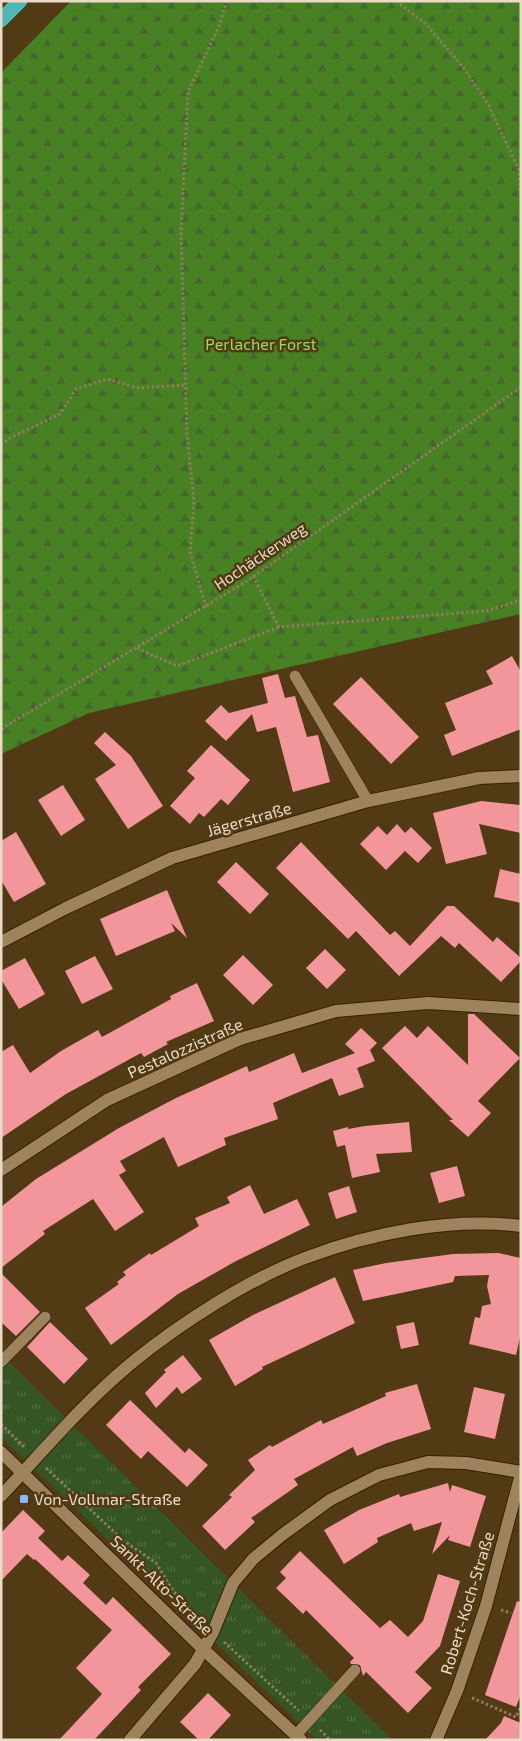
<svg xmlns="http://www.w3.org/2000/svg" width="522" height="1741" font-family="'Exo 2',sans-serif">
<defs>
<pattern id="forest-firs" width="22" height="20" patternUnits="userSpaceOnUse" patternTransform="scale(1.25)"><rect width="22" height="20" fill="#478124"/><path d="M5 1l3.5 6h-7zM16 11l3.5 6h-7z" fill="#47652f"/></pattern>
<pattern id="park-tufts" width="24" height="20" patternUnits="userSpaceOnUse" patternTransform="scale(1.25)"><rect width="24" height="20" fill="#355624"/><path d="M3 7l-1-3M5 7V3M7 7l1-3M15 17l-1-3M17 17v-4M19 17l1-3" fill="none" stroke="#526e42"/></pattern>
</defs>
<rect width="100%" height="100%" fill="#523a14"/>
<polygon fill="url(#forest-firs)" points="71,1 521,1 521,614 89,713 1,754 1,73"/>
<polygon fill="url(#park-tufts)" points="1,1354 392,1740 317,1740 1,1437"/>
<g fill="#f2969b">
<polygon points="512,656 521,672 521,729 452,756 444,735 456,730 445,703 493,684 486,671"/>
<polygon points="278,674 285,698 295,696 307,737 318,735 330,782 293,792 276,727 257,732 252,714 226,741 205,721 221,705 229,713 268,703 262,678"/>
<polygon points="361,677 419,737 391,764 333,704"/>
<polygon points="105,732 131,756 163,806 128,829 95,779 116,765 94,743"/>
<polygon points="211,745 250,780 228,805 221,799 204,817 199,813 190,824 170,806 195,778 187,771"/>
<polygon points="63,785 85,820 61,836 38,800"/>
<polygon points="481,801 521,805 521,833 479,824 487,854 446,864 433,813"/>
<polygon points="397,824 405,833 411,827 432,848 418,863 405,851 386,870 360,844 378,826 387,835"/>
<polygon points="16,832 46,884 14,902 1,880 1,841"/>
<polygon points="301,842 390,935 395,931 410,946 447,906 454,906 493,942 497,937 521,958 521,961 501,982 459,943 455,948 441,936 399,976 356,931 348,939 276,868"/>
<polygon points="236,862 269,894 250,914 217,882"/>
<polygon points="500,869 521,874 521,903 494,897"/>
<polygon points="167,890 187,938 171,923 175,931 116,956 100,919"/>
<polygon points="325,949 346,970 327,989 306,968"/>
<polygon points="243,955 273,985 253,1005 223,975"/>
<polygon points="95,956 113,989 82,1004 65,971"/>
<polygon points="25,958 45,994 19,1009 1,979 1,971"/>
<polygon points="197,983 214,1021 166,1042 168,1044 144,1057 141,1053 66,1094 1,1138 1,1052 13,1045 30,1073 61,1051 98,1030 102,1037 171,999 170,996"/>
<polygon points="468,1014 474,1014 520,1058 478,1101 491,1113 468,1137 449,1120 453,1120 382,1048 405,1026 417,1038 428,1026 468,1065"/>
<polygon points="361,1028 377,1043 370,1050 375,1061 357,1068 364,1087 339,1096 332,1078 273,1103 278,1119 224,1138 226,1145 178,1167 164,1137 120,1161 126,1171 119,1175 144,1212 115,1231 93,1199 43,1231 45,1234 1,1268 1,1207 36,1179 119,1128 176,1098 247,1066 249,1072 294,1053 302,1073 355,1053 345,1044"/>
<polygon points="409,1122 412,1152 376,1154 380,1172 352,1178 345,1145 337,1147 333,1131 348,1127 348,1129 365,1126"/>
<polygon points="457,1166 465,1196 439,1203 430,1173"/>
<polygon points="250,1185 264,1214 297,1199 310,1225 236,1261 178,1294 111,1345 85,1308 119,1284 117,1282 126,1275 123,1272 150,1253 151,1255 199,1226 195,1218 230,1203 227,1197"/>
<polygon points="349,1186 357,1212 336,1219 328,1193"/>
<polygon points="498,1253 521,1258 521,1333 516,1355 469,1344 475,1317 480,1318 482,1306 491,1304 487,1286 489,1275 455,1276 453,1282 363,1301 353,1270 386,1263 453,1254"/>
<polygon points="1,1273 40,1312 16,1336 1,1322"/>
<polygon points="335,1277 355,1323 262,1367 263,1369 235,1386 209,1340 253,1315"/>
<polygon points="50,1322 88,1359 64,1384 27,1347"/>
<polygon points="414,1322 419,1345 401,1349 396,1326"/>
<polygon points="183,1355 202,1379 182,1394 177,1387 156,1408 145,1393 166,1372 164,1370"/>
<polygon points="417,1384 431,1429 387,1443 357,1456 353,1447 294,1479 298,1485 251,1518 255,1522 225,1550 202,1526 232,1497 229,1495 255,1470 248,1460 270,1445 272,1447 321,1420 323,1424 386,1396 385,1393"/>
<polygon points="474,1387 505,1394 495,1439 464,1432"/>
<polygon points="130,1400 185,1453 189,1448 208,1465 187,1487 148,1451 141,1459 106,1425"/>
<polygon points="448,1483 450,1492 452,1485 486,1496 470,1547 448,1540 450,1535 432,1554 442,1522 414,1531 411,1523 377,1538 378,1542 344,1564 324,1530 359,1510 399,1494 400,1497"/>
<polygon points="23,1510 45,1531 38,1538 62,1561 68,1555 90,1575 83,1583 106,1605 113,1597 171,1654 138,1687 141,1690 94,1740 59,1740 102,1694 76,1668 112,1630 35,1559 34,1560 27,1554 1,1581 1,1533"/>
<polygon points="300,1551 380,1628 390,1620 408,1637 423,1621 438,1574 460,1581 440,1646 415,1672 432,1688 408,1713 366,1672 363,1676 360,1665 351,1664 350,1662 354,1658 306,1610 303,1614 276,1588 286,1578 280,1572"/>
<polygon points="517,1601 521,1602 521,1694 516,1707 485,1695"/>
<polygon points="208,1693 231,1715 208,1740 199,1740 180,1722"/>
<polygon points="504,1716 521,1723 521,1740 485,1740 501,1723"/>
</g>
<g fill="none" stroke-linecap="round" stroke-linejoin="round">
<defs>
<g id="service">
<polyline points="295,676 368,801"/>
<polyline points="1,1362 45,1317"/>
<polyline points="296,1735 355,1670"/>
</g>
<g id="minor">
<polyline points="1,942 66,908 172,858 368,801 479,778 521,776"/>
<polyline points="1,1170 107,1100 240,1039 336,1011 428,1003 521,1009"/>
<polyline points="1,1452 203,1649 301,1740"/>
<path d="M 1,1496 C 44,1450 85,1401 134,1361 C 181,1323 249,1279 305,1258 C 371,1233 450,1217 521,1226"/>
<polyline points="130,1740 195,1664 213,1632 233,1583 253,1559 282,1535 330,1500 379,1475 428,1462 466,1463 521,1472"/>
<polyline points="436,1740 457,1691 486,1606 521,1474"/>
</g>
<polyline id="motorway" points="1,20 20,1"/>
</defs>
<use href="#service" stroke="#342205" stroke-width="12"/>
<use href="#minor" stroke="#342205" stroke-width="14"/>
<use href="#motorway" stroke="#342205" stroke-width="16"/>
<g stroke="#907c5d" stroke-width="3" stroke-dasharray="2.5 2.5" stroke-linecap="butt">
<polyline points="396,1 426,24 463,67 488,104 519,170 521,205"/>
<polyline points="1,445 10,438 60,414 76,389 107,379 139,388 185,385"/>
<polyline points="253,576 279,627 486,611 521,600"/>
<polyline points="206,607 190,552 194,501 187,435 181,231 188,92 219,26 227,1"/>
<polyline points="137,648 177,666 279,627"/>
<polyline points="1,729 247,581 521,387"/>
<polyline points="1,1424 24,1447"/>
<polyline points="46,1468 124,1541 156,1563 174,1592 202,1621"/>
<polyline points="501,1610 511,1613"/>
<polyline points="224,1642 299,1711"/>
<polyline points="472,1698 516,1717 521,1706"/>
<polyline points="320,1730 330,1740"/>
</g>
<use href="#service" stroke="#9e835c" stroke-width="11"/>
<use href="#minor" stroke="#9e835c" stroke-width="12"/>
<use href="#motorway" stroke="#50b6b7" stroke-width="15"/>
</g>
<rect fill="#89bafc" stroke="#523a14" stroke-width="2" x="19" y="1494" width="10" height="10" rx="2.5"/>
<g text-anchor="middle" stroke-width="5" stroke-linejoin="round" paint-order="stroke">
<g font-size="16" fill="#90dd69" stroke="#523a14">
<text x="261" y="350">Perlacher Forst</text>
</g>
<g font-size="16" fill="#eadbc7" stroke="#523a14">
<text transform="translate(260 556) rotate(-34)" y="6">Hochäckerweg</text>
<text transform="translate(249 819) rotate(-16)" y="6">Jägerstraße</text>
<text transform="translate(185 1048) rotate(-24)" y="6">Pestalozzistraße</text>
<text transform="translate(162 1585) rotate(44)" y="6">Sankt-Alto-Straße</text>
<text transform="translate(467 1603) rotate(-73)" y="6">Robert-Koch-Straße</text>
</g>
<g font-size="16" fill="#eadbc7" stroke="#523a14" text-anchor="start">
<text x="34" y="1505">Von-Vollmar-Straße</text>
</g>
</g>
<rect width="522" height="1741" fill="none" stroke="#eadbc7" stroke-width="5"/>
</svg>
